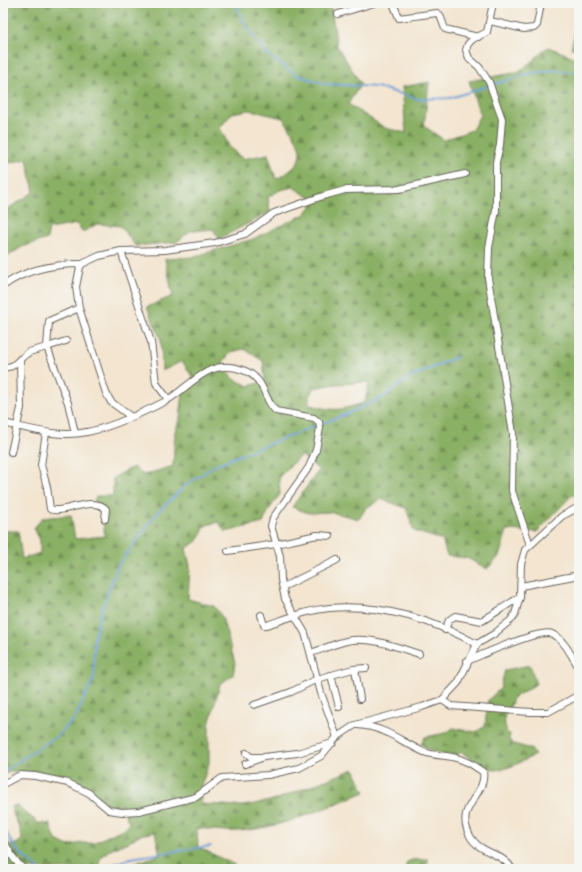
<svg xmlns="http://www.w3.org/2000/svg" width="582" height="872" font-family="'Indie Flower',sans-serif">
<defs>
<pattern id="forest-firs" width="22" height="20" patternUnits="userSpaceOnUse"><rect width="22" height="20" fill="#8ab065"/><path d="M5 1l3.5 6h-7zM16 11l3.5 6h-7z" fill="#708e52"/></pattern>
</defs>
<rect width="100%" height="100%" fill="#f6f6f2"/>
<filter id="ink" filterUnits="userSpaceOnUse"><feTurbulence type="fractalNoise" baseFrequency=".025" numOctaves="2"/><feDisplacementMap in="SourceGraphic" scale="8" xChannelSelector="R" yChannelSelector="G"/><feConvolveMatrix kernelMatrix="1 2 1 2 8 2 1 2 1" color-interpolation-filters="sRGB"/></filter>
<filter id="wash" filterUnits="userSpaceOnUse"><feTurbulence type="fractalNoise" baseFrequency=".012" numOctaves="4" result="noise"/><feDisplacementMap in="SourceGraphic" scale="16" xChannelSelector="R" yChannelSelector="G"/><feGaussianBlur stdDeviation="0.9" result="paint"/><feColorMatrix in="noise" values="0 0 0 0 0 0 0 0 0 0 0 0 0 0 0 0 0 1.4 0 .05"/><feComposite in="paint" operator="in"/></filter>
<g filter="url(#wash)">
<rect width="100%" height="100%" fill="#f3e5d0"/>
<g fill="url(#forest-firs)" stroke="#536640" fill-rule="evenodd">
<path d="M 3,3 L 240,3 L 257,8 L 273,3 L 330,3 L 337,46 L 361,84 L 348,104 L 385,128 L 406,133 L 402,87 L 429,82 L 424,126 L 444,140 L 472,130 L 480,115 L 469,81 L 519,72 L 548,47 L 579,59 L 579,495 L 571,496 L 537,532 L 507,530 L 499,557 L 487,569 L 467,558 L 447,556 L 442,540 L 414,531 L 406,508 L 381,499 L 366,508 L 359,519 L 331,512 L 308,513 L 292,507 L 319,470 L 301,455 L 279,477 L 280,494 L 269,510 L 263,523 L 225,532 L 219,522 L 206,525 L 198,540 L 186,549 L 190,566 L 188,599 L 214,606 L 222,617 L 235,663 L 233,675 L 220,684 L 209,725 L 209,763 L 201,786 L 201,804 L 243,806 L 275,800 L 354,769 L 365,792 C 324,808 281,829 237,831 C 224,832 210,829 197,828 L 198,847 L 235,865 L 234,869 L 118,869 L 160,855 L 155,832 L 139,835 L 129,842 L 108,851 L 100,859 L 99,865 L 103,869 L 6,869 L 3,863 L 3,849 L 18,843 L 22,839 C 22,826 12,819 12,806 L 18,806 L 38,823 L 50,824 L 56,840 L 68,846 L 81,843 L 93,843 L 125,828 L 129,823 L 123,809 C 105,807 105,802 91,793 C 72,779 50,772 27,772 C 18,772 11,770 3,775 L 3,531 L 18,531 L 22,559 L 40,553 L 40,540 L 34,528 L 42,518 L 71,515 L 75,539 L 105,536 L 101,506 L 93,505 L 96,496 L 113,496 L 113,478 L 133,467 L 144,475 L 173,466 L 175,431 L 180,418 L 183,393 L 195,381 L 182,361 L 162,371 L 161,340 L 147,307 L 173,296 L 165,259 L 192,257 L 253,239 L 305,214 L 315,201 L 293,187 L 280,190 L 268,197 L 270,212 L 219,239 L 213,229 L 190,231 L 177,242 L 135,246 L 121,226 L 97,224 L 83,232 L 77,224 L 49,229 L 47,239 L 22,247 L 3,259 L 3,210 L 4,211 L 34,192 L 27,159 L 3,164 ZM 249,110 L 283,118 C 292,132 308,150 295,166 C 290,172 282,176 276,179 L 268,154 L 243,159 L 230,148 L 220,128 L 232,113 ZM 244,349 L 263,361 L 265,381 L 249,386 L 232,378 L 223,362 L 231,352 ZM 369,382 L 365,402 C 338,411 336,412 308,404 L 313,388 L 336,384 Z"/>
<polygon points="578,19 579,49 571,48"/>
<path d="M 530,665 L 536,684 L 513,698 C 509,717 500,708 507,733 L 510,734 L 509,740 L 514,744 L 531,749 L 535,755 C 520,762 498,777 481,766 C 474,761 468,756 460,752 L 457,757 C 444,754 431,754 421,744 L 425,737 L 446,733 L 453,728 L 476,732 L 485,726 L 488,700 L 500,689 L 505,670 Z"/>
<polygon points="428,859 427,869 405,869 407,862 412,860"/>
</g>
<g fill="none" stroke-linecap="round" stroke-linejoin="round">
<g stroke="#6fa1da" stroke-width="2">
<polyline points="235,3 245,24 265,53 296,75 326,84 377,87 418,99 450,98 527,74 554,70 579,73"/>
<polyline points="3,772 58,735 75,718 94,678 94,641 99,617 118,565 157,513 186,485 217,464 344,415 382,398 409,378 457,357"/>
<path d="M 3,824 C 11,846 20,855 39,869"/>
<polyline points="101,869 131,858 211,846"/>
</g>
</g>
</g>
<g filter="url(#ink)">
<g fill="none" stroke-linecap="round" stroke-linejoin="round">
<defs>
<g id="minor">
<polyline points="393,3 399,18 437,13 440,15 445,29 478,37"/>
<polyline points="493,3 487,32 473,39 468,44 466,50 469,58 479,67 489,82 502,119 500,145 496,162 496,210 489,248 488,278 513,433 512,491 530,545"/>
<polyline points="338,14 374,3"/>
<polyline points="490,21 524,29 534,28 537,25 541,3"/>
<polyline points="121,251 151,342 156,383 168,399"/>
<path d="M 3,286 C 26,269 53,264 82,264"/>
<polyline points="79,308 106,393 111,402 130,416"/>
<polyline points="66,341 47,347 68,403 75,433"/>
<polyline points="3,368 12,366 29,352 47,347 49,321 79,308 76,287 80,267 82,264 99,256 121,251 165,250 215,243 245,234 274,213 323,196 345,190 399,189 465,174"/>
<path d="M 3,423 C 31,429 58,438 87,432 C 109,428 146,411 166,401 C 192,386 208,357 243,370 C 266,378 263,400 276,411 L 314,418 L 319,422 L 320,428 L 316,450 L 309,467 L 273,518 L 271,526 L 280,556 L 281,580 L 285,599 L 305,633 L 321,693 L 337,737"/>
<path d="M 46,433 L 41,465 L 47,487 L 50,509 C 61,515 93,495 106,509 L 105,519"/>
<polyline points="11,452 21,408 20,359"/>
<polyline points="228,551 276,544 317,535 330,536"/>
<polyline points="521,586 579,575"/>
<polyline points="283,587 337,560"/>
<path d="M 261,615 L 264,625 L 267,625 C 288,618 308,610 330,608 C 381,604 432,620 477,644"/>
<polyline points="445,630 449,620 455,616 482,621 520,597"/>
<path d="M 311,653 C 323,649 334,644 346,641 C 370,636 397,647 419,654"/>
<path d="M 467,661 C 482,655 541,628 552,634 C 565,640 572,657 579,668"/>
<polyline points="355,669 360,699"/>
<polyline points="331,675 339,707"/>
<polyline points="442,700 451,706 531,712 548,712 579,695"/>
<polyline points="254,705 291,692 317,679 353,669 366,668"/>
<path d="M 358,725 C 386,727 401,742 424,752 C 434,756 443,755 452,757 C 464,759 473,765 483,772 C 486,788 470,799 466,814 C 465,819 465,824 467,829 C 475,855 501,850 512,869"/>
<polyline points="246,753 251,757 260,757"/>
<polyline points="245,764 264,757 297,753 333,743"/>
<polyline points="3,784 20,775 35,776 68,783 89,793 109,810 122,812 139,811 196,797 222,778 268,775 299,768 321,756 337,737 355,725 422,707 442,700 458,683 477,644 494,634 511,620 515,614 520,597 521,564 525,550 562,516 579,507"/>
<polyline points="3,840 14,859 23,869"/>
</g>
</defs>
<use href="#minor" stroke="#67625b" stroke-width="8"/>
<use href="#minor" stroke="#fff" stroke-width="6"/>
</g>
</g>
<rect width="582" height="872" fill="none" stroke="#f6f6f2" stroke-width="16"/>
</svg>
